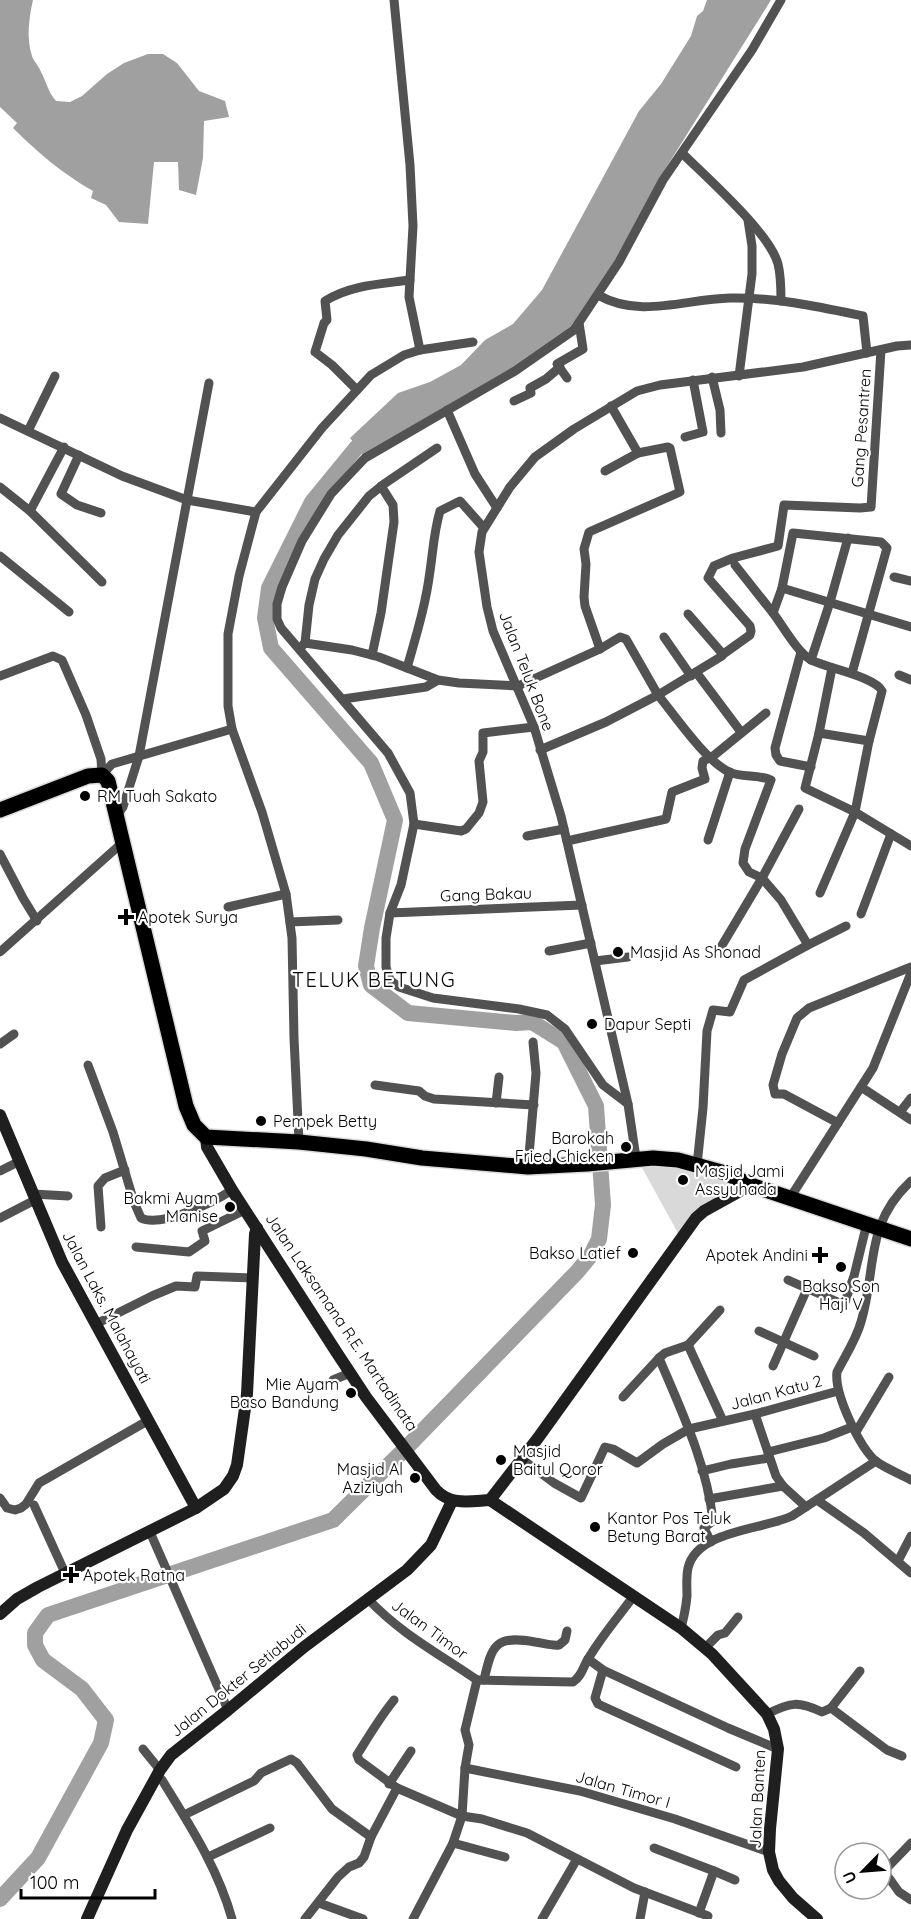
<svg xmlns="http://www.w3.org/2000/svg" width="911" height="1919" font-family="Quicksand,sans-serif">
<rect width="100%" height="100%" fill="#fff"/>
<polygon fill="#d9d9d9" points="652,1161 742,1182 679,1235 640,1164"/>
<g fill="#a0a0a0">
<path d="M 0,0 L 33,0 C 29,18 26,38 32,56 C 34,62 39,66 41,72 C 47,83 48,92 56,101 L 70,102 L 82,96 L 107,74 L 124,63 L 148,54 L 163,54 L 177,63 L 199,91 L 225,101 L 229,117 L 204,121 L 203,158 L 196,195 L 179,190 L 178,162 L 154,162 L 148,224 L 119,222 L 106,205 L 91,198 L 93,191 C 63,174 37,152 13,128 L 17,123 L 0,107 Z"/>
<polygon points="707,0 771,0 664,171 646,209 573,331 539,354 364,456 350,438 398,393 430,382 461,365 485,340 513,324 542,290 639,111 661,84 691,36 697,16 703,11"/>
</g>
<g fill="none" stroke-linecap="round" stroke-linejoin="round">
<polyline stroke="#a0a0a0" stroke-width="16" points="0,1899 38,1858 101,1743 106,1720 82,1689 43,1660 35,1645 35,1633 48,1615 333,1520 406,1448 577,1272 591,1255 599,1239 603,1205 596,1106 564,1042 532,1022 516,1023 408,1013 371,985 366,966 372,928 395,820 371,763 271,648 265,618 269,588 312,502 357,447"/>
<defs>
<polyline id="primary" points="0,810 88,776 102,775 108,781 186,1106 194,1125 206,1137 299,1142 366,1149 422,1158 528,1167 587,1164 653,1158 678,1160 725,1173 751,1185 911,1239"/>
</defs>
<use href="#primary" stroke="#dbdbdb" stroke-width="18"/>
<g stroke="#525252" stroke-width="9">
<polyline points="394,0 410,165 413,226 409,297 420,350"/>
<path d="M 682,153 C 706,177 770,233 778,264 C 781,276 781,289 781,301"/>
<path d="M 598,295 C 640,319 685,299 730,298 C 775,297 820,307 863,316 L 867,353"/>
<polyline points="739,376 752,274 752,246 748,220"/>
<polyline points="712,377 720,410 721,433"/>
<polyline points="567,378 557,364 583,349 579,323"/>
<path d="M 357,390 L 332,365 L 315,352 L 324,323 L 327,320 L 325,301 C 350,285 381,284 410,280"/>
<polyline points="514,401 531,393 530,388 546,379 560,367"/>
<polyline points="447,410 475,474 497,508"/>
<polyline points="0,418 122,476 187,500 256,512"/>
<polyline points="28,431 55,376"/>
<polyline points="685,437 703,432 693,380"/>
<polyline points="79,455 61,494 77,505 101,513"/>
<polyline points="605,471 638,453"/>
<polyline points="0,487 30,511 102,582"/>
<polyline points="30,511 64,447"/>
<polyline points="0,556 69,612"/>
<polyline points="735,565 773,613"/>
<polyline points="894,577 911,581"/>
<polyline points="782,588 911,627"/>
<polyline points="664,637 691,676"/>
<polyline points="305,643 309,605 315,579 324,559 338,535 369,496 384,484 437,448"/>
<polyline points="300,648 305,643 352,650 379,657 438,680 459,683 518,686 600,649 620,637 626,639 658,695 722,656 721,652 688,614"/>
<polyline points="600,649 585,606 584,597 586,564 584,549 589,532 680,492 670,448 668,447 638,453 611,406"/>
<polyline points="801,652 775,748 776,755 780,761 811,767"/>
<polyline points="372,655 381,613 394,522 393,505 381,486"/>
<polyline points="722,655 750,635 751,631 750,626 708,578 714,566 733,558 778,546 784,505 860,508 871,507 881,350"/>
<polyline points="811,660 830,602 848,538"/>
<path d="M 407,668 C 416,636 426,604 430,571 C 433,551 434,531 440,511 L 460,501 L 484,528"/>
<polyline points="832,668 819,733 805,788 855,812 911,846"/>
<polyline points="696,672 741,732"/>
<polyline points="899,675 911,680"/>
<polyline points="0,676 53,656 62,660 86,715 101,759 102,775"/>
<polyline points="343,699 426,687 438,680"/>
<polyline points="819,733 869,741"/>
<path d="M 540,750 L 606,722 L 658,695 C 676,717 705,760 729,772 C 742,778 758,774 771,780 L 745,849 L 743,863 L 749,872 L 762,878 L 781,900 L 808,945"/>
<polyline points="102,775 112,764 232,729"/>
<polyline points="116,817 123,807 139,756 209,383"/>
<polyline points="414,824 461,831 466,829 479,813 483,802 479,761 483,752 483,733 534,727"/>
<polyline points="527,836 564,829"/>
<polyline points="708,840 730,772"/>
<polyline points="567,841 666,819 672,792 705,779 702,768 703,761 712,757 766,713"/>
<polyline points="0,854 23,898 37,921"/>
<path d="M 820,893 L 855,812 L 869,741 L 882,691 C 876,677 827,668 811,660 C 797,652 783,626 773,613 L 782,588 L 793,533 L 881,542 L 887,548 L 852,673"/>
<polyline points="228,907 286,894"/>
<polyline points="390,913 582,905"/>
<polyline points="861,914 891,834"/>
<polyline points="290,922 338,920"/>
<polyline points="721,947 762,878 799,809"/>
<polyline points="549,951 591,943"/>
<polyline points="0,952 122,843"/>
<polyline points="595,961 628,957"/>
<polyline points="0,1044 14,1034"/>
<path d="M 88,1065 L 113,1132 L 134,1202 L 141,1218 C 161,1228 214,1202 232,1190"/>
<polyline points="375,1085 419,1091 425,1096 434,1099 534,1105"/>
<polyline points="861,1087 911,1120"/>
<polyline points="496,1103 499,1077"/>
<polyline points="628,1104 603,1085 565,1029 547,1015 519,1009 433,998 399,987 390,980 386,967 386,938 390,913 401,885 414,824 410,793 388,753 281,628 277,619 277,604 282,587 302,541 331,494 365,458 515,371 574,330 619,262 663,180 752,50 781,0"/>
<polyline points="900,1112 911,1098"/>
<polyline points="838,1123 784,1094 775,1094 773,1085 782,1054 797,1018 809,1008 911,967"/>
<polyline points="299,1142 294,1038 292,938 286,894 262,812 232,729 228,706 228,634 239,576 256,512 322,428 371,375 404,355 420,350 473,342"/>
<polyline points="636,1158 628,1104 561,816 534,727 493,631 487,607 479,552 482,532 510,487 535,457 574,429 637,391 660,385 803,367 897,346 911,345"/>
<polyline points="697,1165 703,1108 707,1031 713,1010 730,1012 744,980 808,945 846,926"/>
<polyline points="528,1167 536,1073 533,1042"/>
<polyline points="0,1171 20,1161"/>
<path d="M 911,1181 C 864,1224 877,1269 861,1322 C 856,1340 845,1356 837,1372 C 834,1393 860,1449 877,1462 C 887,1469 900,1474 911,1480"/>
<polyline points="33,1194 68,1196"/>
<polyline points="790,1198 873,1068 911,973"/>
<polyline points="0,1218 35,1200"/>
<polyline points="101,1227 98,1186 105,1178 125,1170"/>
<polyline points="136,1247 189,1252 205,1241 202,1231 245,1210"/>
<polyline points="788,1280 840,1303 845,1302 854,1276 867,1223"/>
<polyline points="96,1324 152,1296 176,1286 195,1287 197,1276 253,1278"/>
<polyline points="759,1331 814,1356"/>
<polyline points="688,1345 723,1421"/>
<polyline points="688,1345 720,1310"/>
<path d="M 659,1358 C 681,1410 707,1464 713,1521 L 704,1528 L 711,1542"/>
<polyline points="773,1366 807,1289"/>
<polyline points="333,1380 350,1373"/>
<polyline points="623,1397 659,1358 665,1353 688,1345"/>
<polyline points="755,1414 776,1476 783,1486 806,1507"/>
<polyline points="856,1432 889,1377"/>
<polyline points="768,1452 824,1438 852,1427"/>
<polyline points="522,1459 554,1483 581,1498 605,1447 613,1449 637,1463 663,1444 689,1429 755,1414 838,1391"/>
<polyline points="702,1471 731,1464 769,1458"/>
<polyline points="0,1498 7,1508 15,1510 21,1508 26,1504 39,1483 149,1420"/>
<polyline points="709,1499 783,1486"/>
<polyline points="817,1500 864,1533 911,1573"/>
<polyline points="34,1505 65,1573"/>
<polyline points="150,1532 228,1710"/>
<polyline points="898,1561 911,1536"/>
<path d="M 368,1599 C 401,1634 438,1653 477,1680"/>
<path d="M 681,1628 C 684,1617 686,1607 687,1596 C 687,1587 686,1577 688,1568 C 697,1530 762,1530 792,1516 L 876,1461"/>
<polyline points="705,1648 718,1635 725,1633 738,1617"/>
<polyline points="588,1659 603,1670 728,1728 778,1749"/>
<polyline points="603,1670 595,1698 598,1704 736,1767"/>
<path d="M 477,1680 L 573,1682 C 582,1676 583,1667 588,1659 C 601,1637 618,1617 633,1597"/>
<path d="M 484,1680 C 492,1644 496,1635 535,1642 C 543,1643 551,1646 559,1645 L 565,1640 L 567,1631"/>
<path d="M 394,1700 C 380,1717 369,1736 357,1755 L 359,1760 L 397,1788 L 462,1816 L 482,1819 L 527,1833 L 634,1888 L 708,1916"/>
<polyline points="831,1708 860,1671"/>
<path d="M 767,1714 C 791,1702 798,1701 822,1712 L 831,1708 L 887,1750 L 902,1756"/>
<polyline points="143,1749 160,1770"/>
<polyline points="465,1768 580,1791 675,1819 769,1852"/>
<path d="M 156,1776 L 162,1780 C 189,1824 218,1868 232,1919"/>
<polyline points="389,1784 411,1751"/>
<polyline points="184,1815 254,1781 261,1773 291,1759 297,1763 332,1809 371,1837"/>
<polyline points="453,1843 505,1857"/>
<polyline points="911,1843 884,1871 899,1892 911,1900"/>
<polyline points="654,1848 714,1871 699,1913"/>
<polyline points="208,1857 270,1828"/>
<polyline points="714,1871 735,1880"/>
<polyline points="319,1903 363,1919"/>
<polyline points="305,1919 338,1877 349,1867 359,1863 364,1857 371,1837 397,1788"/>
<polyline points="413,1919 453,1843 462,1816 465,1768 469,1745 465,1730 477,1680"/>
<polyline points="542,1919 577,1859"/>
<polyline points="640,1919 645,1892"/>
</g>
<g stroke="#1f1f1f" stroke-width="12">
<polyline points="0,1115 62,1262 196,1508"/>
<path d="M 206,1137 L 207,1147 L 232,1190 L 337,1353 L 366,1397 L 436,1490 C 451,1506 471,1501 490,1500 L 538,1438 L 696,1218 L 704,1211 L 751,1185"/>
<polyline points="490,1500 681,1628 712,1654 767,1714 774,1729 778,1749 770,1829 769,1852 773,1870 779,1881 793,1898 817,1919"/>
<polyline points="0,1614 17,1599 38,1587 196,1508 224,1489 233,1476 237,1465 247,1394 255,1234 257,1228"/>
<polyline points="87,1919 127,1830 160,1770 171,1755 228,1710 304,1647 407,1570 431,1545 452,1501"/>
</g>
<use href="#primary" stroke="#000" stroke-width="15"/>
</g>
<g fill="#000" stroke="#fff" stroke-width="2">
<circle cx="85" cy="796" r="6"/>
<path d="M123 908h6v6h6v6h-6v6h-6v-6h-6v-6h6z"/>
<circle cx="618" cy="952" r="6"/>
<circle cx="592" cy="1024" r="6"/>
<circle cx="261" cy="1121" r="6"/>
<circle cx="626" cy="1147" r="6"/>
<circle cx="683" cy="1180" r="6"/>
<circle cx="230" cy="1207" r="6"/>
<circle cx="633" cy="1253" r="6"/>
<path d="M817 1246h6v6h6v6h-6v6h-6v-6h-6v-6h6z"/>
<circle cx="841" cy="1267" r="6"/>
<circle cx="351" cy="1393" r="6"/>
<circle cx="501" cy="1460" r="6"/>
<circle cx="415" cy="1478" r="6"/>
<circle cx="595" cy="1527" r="6"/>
<path d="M68 1566h6v6h6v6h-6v6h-6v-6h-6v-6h6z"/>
</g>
<g text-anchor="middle" stroke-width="4.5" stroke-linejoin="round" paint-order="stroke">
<g font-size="16" fill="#000" stroke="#fff">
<text transform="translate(861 428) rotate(-86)" y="6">Gang Pesantren</text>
<text transform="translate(527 671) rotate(69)" y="6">Jalan Teluk Bone</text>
<text transform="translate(486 894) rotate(-2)" y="6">Gang Bakau</text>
<text transform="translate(107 1307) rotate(62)" y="6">Jalan Laks. Malahayati</text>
<text transform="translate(342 1322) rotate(56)" y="6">Jalan Laksamana R.E. Martadinata</text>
<text transform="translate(776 1392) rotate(-15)" y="6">Jalan Katu 2</text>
<text transform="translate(430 1629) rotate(36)" y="6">Jalan Timor</text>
<text transform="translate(238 1680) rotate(-39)" y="6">Jalan Dokter Setiabudi</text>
<text transform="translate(623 1789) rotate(16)" y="6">Jalan Timor I</text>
<text transform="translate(757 1799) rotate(-87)" y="6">Jalan Banten</text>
</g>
<g font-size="16" fill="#000" stroke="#fff" text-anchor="start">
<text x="97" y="802">RM Tuah Sakato</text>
<text x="138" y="923">Apotek Surya</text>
<text x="630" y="958">Masjid As Shonad</text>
<text x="604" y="1030">Dapur Septi</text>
<text x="273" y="1127">Pempek Betty</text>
<text x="614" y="1144" text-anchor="end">Barokah<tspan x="614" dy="18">Fried Chicken</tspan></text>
<text x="695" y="1177">Masjid Jami<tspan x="695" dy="18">Assyuhada</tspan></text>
<text x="218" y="1204" text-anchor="end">Bakmi Ayam<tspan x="218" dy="18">Manise</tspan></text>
<text x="621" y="1259" text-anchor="end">Bakso Latief</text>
<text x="808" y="1261" text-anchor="end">Apotek Andini</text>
<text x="841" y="1292" text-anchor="middle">Bakso Son<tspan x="841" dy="18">Haji V</tspan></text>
<text x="339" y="1390" text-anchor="end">Mie Ayam<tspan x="339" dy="18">Baso Bandung</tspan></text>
<text x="513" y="1457">Masjid<tspan x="513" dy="18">Baitul Qoror</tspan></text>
<text x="403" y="1475" text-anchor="end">Masjid Al<tspan x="403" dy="18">Aziziyah</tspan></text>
<text x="607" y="1524">Kantor Pos Teluk<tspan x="607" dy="18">Betung Barat</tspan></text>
<text x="83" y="1581">Apotek Ratna</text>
</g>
<g font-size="20" letter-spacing="1.5" fill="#000" stroke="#fff">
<text x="374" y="987">TELUK BETUNG</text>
</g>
</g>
<g transform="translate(863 1871) rotate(245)"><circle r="28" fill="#ffffff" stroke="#999999" stroke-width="1.5"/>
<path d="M0-4.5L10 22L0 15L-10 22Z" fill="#000000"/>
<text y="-9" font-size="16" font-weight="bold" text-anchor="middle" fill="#000000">U</text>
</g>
<path d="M21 1889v9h134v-9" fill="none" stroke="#000000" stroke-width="3"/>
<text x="30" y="1889" font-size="18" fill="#000000" stroke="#ffffff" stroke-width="4.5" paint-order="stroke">100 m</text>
</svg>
